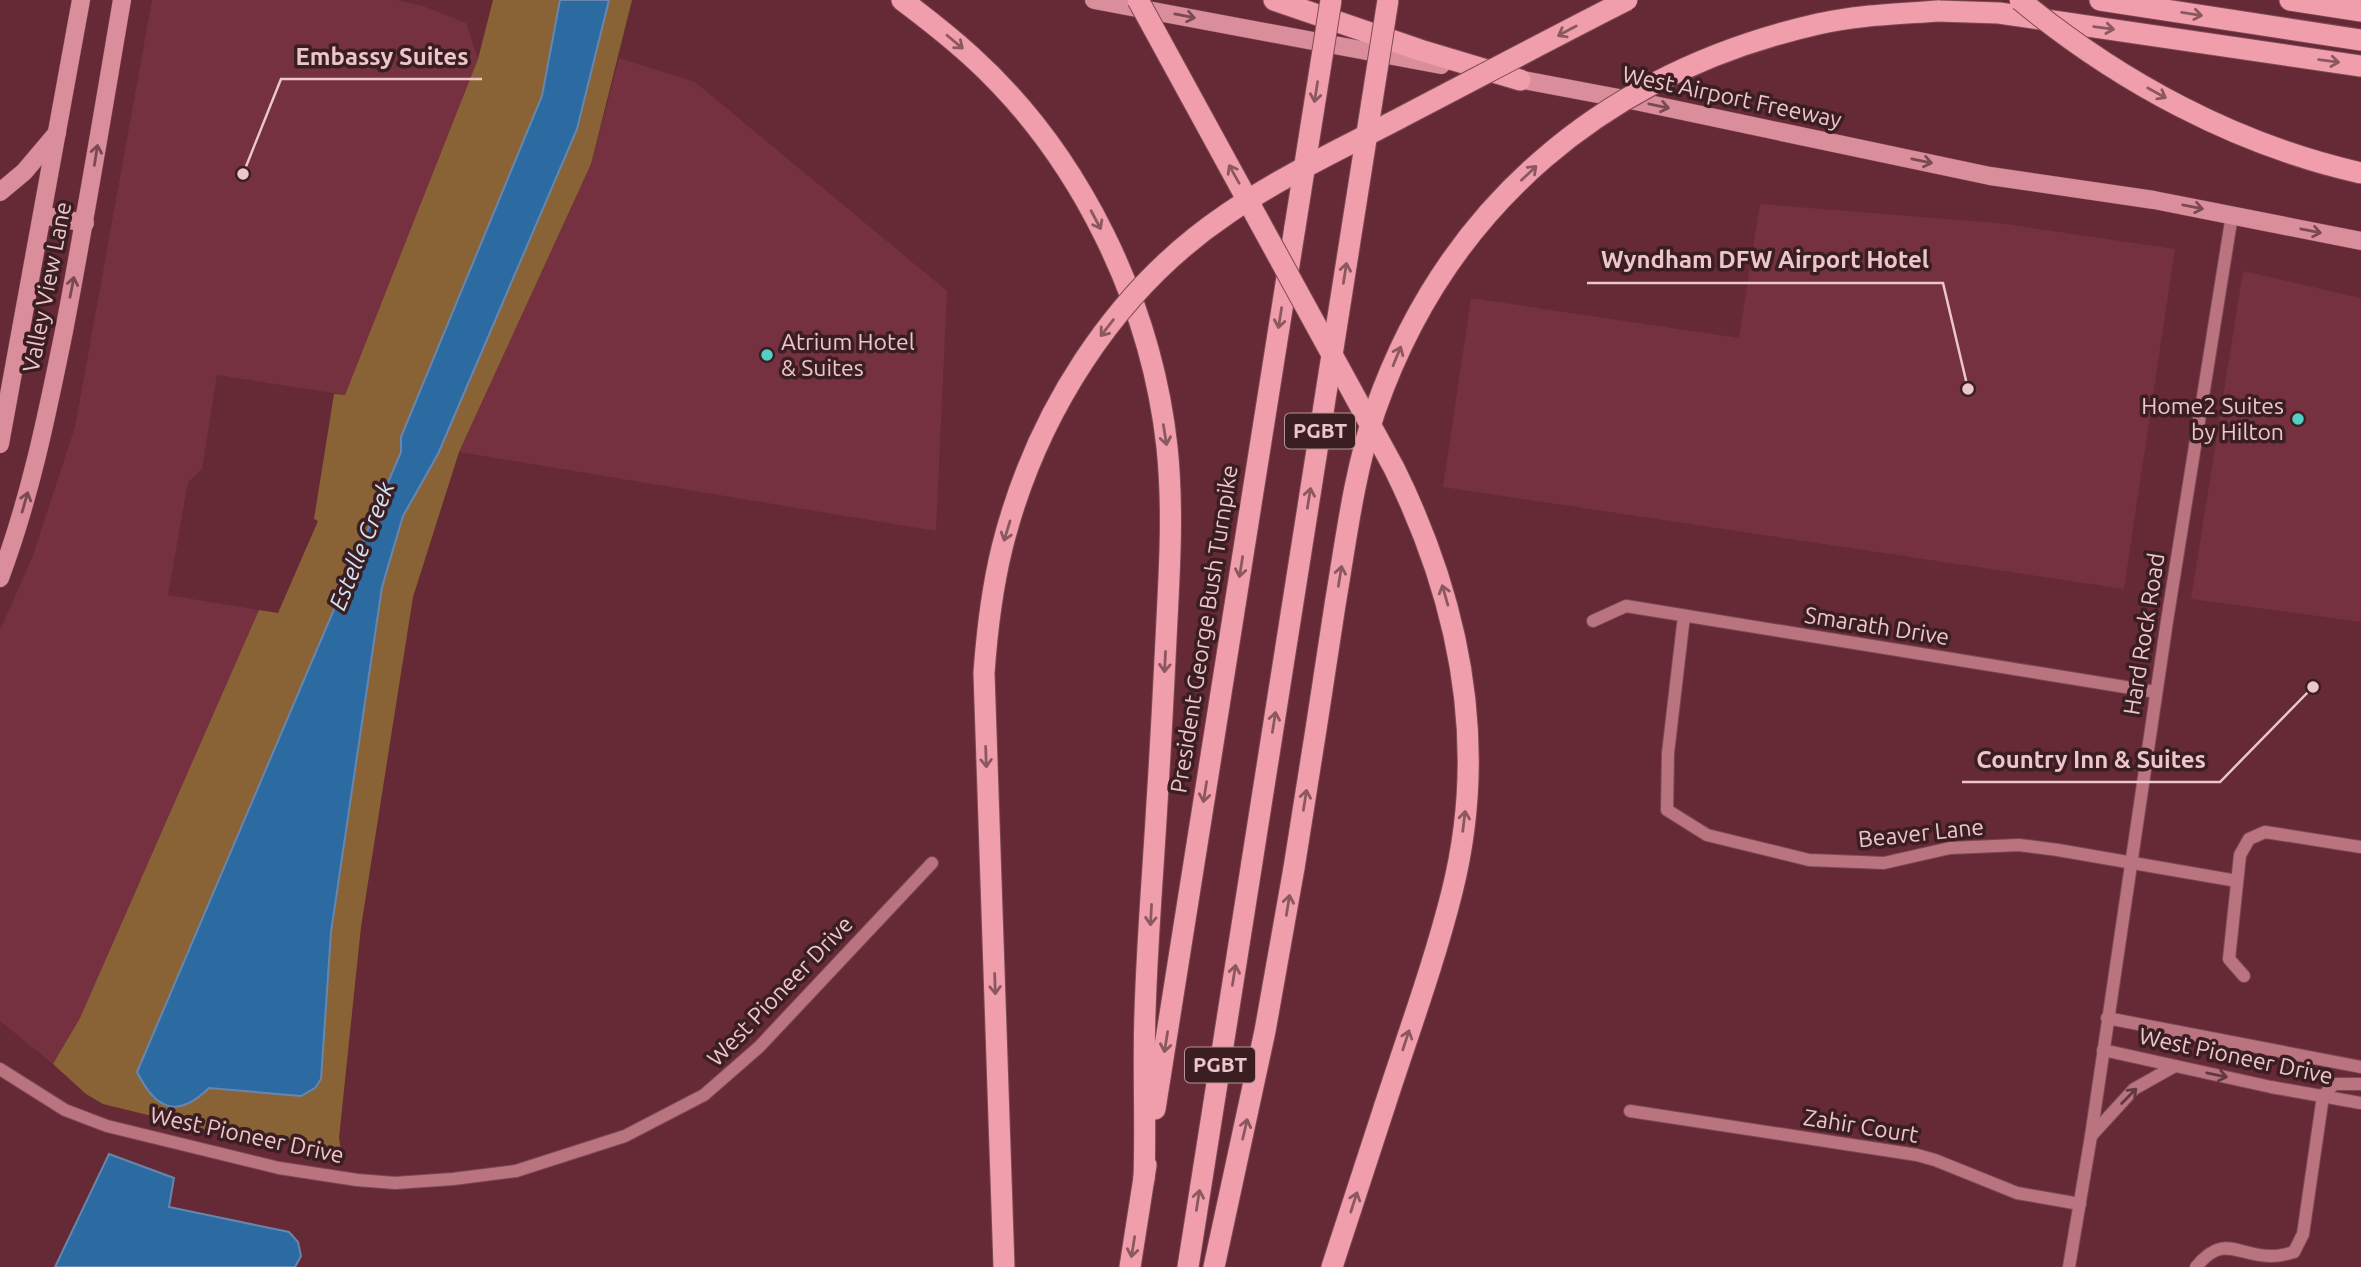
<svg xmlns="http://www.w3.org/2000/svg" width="2361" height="1267" font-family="Ubuntu,sans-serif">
<rect width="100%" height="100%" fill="#662936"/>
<g fill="#753140">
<polygon points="152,0 397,0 423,6 466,23 478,59 345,395 217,375 202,469 188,482 168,595 259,610 80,1018 53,1064 0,1021 0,630 32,558 75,427"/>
<polygon points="619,58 695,82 947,291 936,531 459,452 591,164"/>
<polygon points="1760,204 1998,223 2175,249 2124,589 1443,487 1471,298 1739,338"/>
<polygon points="2243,271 2361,298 2361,622 2191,599"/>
</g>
<polygon fill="#896336" points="493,0 632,0 591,164 459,452 413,597 361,927 339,1138 341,1151 307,1142 221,1133 103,1104 86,1094 53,1064 80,1018 259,610 278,613 318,521 314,519 334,394 345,395 478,59"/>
<g fill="#2c6aa2" stroke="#6686ae" stroke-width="2">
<path d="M 560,0 L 609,0 L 577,129 L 438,454 L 403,516 L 382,587 L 331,932 L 321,1079 L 315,1088 L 301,1096 L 209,1088 C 177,1119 156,1110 137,1072 L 401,452 L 401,437 L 542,96 Z"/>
<polygon points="109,1154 174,1178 169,1207 289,1232 298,1242 301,1256 295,1267 55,1267"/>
</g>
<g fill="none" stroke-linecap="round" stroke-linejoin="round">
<defs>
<g id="minor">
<polyline points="1684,616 1668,753 1667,810 1707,835 1809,860 1884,863 1950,848 2019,845 2058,850 2237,881"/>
<polyline points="1593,621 1626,606 2156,692"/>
<polyline points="2244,976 2229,959 2240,855 2249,839 2265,832 2361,847"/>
<polyline points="2107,1018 2361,1067"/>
<polyline points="2103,1050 2271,1087 2361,1103"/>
<polyline points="0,1069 65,1110 107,1126 279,1168 357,1180 395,1183 453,1179 516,1171 625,1136 704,1095 759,1047 932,863"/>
<polyline points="1630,1111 1917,1155 1935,1160 2017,1193 2080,1204"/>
<polyline points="2091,1136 2134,1089 2175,1066"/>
<polyline points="2069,1267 2091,1136 2167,621 2232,215"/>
<path d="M 2196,1267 C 2224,1232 2238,1257 2272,1256 C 2279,1256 2287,1254 2294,1252 L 2303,1234 L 2323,1096 L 2334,1084 L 2361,1084"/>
</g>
<g id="major">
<polyline points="1094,0 1441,65"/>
<polyline points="1507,77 1640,102 1990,176 2154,200 2361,241"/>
<polyline points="0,192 24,172 57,133"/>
<polyline points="42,215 85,223"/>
<polyline points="0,444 81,0"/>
<path d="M 0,578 C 30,498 47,415 64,331 C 85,221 103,111 122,0"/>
</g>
<g id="highway">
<path d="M 902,0 C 926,18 949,36 971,56 C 1080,155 1151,302 1167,447 C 1173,504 1170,562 1167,619 C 1164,680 1161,742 1157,803 C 1153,873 1147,943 1145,1013 C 1143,1068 1146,1124 1144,1179"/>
<polyline points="1274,0 1420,50 1520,80"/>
<polyline points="2100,0 2361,40"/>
<polyline points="2290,0 2361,11"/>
<polyline points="1938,11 1999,13 2361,66"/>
<polyline points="1155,1109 1295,227"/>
<polyline points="1130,1267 1146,1165"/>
<polyline points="1188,1267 1252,862"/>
<polyline points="1214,1267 1265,1031 1294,868"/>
<polyline points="1332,1267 1385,1105"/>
</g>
</defs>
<use href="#minor" stroke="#7d4955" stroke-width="14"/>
<use href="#major" stroke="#7d4955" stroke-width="19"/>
<use href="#highway" stroke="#7d4955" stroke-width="23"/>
<use href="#minor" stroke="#b97480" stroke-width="12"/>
<use href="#major" stroke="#da8d9a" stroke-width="18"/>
<use href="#highway" stroke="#f09eab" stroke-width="21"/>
<defs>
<g id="highway-bridge">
<path d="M 1138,0 L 1394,468 C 1460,602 1489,745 1452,892 C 1434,964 1408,1034 1385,1105"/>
<path d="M 2020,0 C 2118,81 2236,145 2361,173"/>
<polyline points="1295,227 1331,0"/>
<polyline points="1252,862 1388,0"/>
<path d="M 1294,868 C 1308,780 1322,693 1335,605 C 1346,540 1354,473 1375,411 C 1447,204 1607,72 1818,24 C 1858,15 1898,14 1938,11"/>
<path d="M 1004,1267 L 984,673 C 987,631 992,589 1002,548 C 1035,416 1113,291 1227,214 C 1282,176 1343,148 1402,117 C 1477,78 1552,38 1627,0"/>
</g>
</defs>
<use href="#highway-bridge" stroke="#7d4955" stroke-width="23" stroke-linecap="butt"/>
<use href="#highway-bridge" stroke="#f09eab" stroke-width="21"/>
</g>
<defs><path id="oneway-shaft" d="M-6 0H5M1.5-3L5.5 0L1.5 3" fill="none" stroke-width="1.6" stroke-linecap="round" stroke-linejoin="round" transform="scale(1.75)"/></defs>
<g stroke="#8c5860">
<use href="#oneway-shaft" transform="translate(2192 14) rotate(9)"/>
<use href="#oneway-shaft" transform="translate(2104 28) rotate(8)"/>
<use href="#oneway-shaft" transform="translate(1567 31) rotate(152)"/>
<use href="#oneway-shaft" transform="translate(955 42) rotate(40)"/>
<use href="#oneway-shaft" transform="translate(2329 61) rotate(8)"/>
<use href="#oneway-shaft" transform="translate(1316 92) rotate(99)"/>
<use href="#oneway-shaft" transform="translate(2157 93) rotate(29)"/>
<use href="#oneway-shaft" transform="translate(1529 173) rotate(-44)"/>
<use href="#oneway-shaft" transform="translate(1234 174) rotate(-119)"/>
<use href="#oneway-shaft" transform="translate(1096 220) rotate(62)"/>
<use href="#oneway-shaft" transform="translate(1345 273) rotate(-81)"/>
<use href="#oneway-shaft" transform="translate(1280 318) rotate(99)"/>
<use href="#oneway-shaft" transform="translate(1107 328) rotate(128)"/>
<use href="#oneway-shaft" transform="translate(1397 356) rotate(-68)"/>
<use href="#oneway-shaft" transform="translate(1165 435) rotate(81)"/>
<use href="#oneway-shaft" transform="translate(1309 498) rotate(-81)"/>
<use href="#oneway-shaft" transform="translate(1007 531) rotate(107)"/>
<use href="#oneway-shaft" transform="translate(1241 567) rotate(99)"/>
<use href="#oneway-shaft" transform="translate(1340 576) rotate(-81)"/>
<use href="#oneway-shaft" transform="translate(1445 595) rotate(-106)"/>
<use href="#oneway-shaft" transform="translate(1165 662) rotate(93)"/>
<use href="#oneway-shaft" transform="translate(1274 722) rotate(-81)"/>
<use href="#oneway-shaft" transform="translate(986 757) rotate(88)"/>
<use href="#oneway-shaft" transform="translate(1205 792) rotate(99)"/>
<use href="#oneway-shaft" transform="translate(1305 800) rotate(-81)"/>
<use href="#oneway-shaft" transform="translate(1464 821) rotate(-83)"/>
<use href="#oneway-shaft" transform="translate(1288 905) rotate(-81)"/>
<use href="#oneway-shaft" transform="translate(1151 915) rotate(93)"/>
<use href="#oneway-shaft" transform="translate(1234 975) rotate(-81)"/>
<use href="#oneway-shaft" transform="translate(995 984) rotate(88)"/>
<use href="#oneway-shaft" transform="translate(1406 1040) rotate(-72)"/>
<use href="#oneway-shaft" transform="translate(1166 1042) rotate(99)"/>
<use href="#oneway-shaft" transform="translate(1245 1129) rotate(-77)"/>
<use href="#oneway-shaft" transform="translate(1198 1200) rotate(-81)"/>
<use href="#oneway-shaft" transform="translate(1354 1202) rotate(-72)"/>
<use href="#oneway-shaft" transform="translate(1133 1247) rotate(99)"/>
</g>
<g stroke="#7a4a52">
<use href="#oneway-shaft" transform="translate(1185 16) rotate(11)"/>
<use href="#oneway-shaft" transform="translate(1659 106) rotate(12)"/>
<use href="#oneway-shaft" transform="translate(96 155) rotate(-81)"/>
<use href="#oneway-shaft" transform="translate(1922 161) rotate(12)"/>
<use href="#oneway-shaft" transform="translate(2193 207) rotate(11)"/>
<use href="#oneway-shaft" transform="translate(2311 231) rotate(11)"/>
<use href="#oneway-shaft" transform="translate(72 287) rotate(-79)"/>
<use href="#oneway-shaft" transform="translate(25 502) rotate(-74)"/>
</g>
<g stroke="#60383e">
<use href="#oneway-shaft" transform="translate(2217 1075) rotate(12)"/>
<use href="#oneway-shaft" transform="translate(2129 1096) rotate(-45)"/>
</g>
<g fill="#55cec5" stroke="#3a1e22" stroke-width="2.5">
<circle cx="767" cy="355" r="7"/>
<circle cx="2298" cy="419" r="7"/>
</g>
<g text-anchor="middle" stroke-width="7" stroke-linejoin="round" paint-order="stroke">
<g fill="#3a1e22" stroke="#b79498" stroke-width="2">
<rect x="1285" y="413.5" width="70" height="35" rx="5"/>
<rect x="1185" y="1047.5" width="70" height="35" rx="5"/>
</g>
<g font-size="21" font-weight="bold" fill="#edc6cb">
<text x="1320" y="438">PGBT</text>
<text x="1220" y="1072">PGBT</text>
</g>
<g font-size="23" fill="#edc6cb" stroke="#3a1e22">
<text transform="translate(1732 97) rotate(12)" y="8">West Airport Freeway</text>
<text transform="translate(47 287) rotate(-79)" y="8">Valley View Lane</text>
<text transform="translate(1877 626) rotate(9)" y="8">Smarath Drive</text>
<text transform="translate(1204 629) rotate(-81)" y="8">President George Bush Turnpike</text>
<text transform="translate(2144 634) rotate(-81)" y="8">Hard Rock Road</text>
<text transform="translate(1921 833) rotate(-6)" y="8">Beaver Lane</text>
<text transform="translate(780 991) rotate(-46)" y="8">West Pioneer Drive</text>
<text transform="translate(2236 1056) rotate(12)" y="8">West Pioneer Drive</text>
<text transform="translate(1861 1126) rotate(9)" y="8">Zahir Court</text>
<text transform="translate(247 1135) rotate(12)" y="8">West Pioneer Drive</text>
</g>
<g font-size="23" fill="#edc6cb" stroke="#3a1e22" text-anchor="start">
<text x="781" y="350">Atrium Hotel<tspan x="781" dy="26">&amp; Suites</tspan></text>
<text x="2284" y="414" text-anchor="end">Home2 Suites<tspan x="2284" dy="26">by Hilton</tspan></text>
</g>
<g font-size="24" font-style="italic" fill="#d2e2f2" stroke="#3a1e22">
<text transform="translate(362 546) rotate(-68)" y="8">Estelle Creek</text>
</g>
</g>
<path fill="none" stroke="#edc6cb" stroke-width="2.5" d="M243 174L281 79H482M1968 389L1943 283H1587M2313 687L2220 782H1962"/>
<g fill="#edc6cb" stroke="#3a1e22" stroke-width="2.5">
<circle cx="243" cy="174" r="7"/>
<circle cx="1968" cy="389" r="7"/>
<circle cx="2313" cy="687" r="7"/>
</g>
<g font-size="24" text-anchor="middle" font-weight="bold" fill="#edc6cb" stroke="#3a1e22" stroke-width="7" stroke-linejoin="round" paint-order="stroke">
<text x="382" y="65">Embassy Suites</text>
<text x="1765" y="268">Wyndham DFW Airport Hotel</text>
<text x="2091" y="768">Country Inn &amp; Suites</text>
</g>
</svg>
